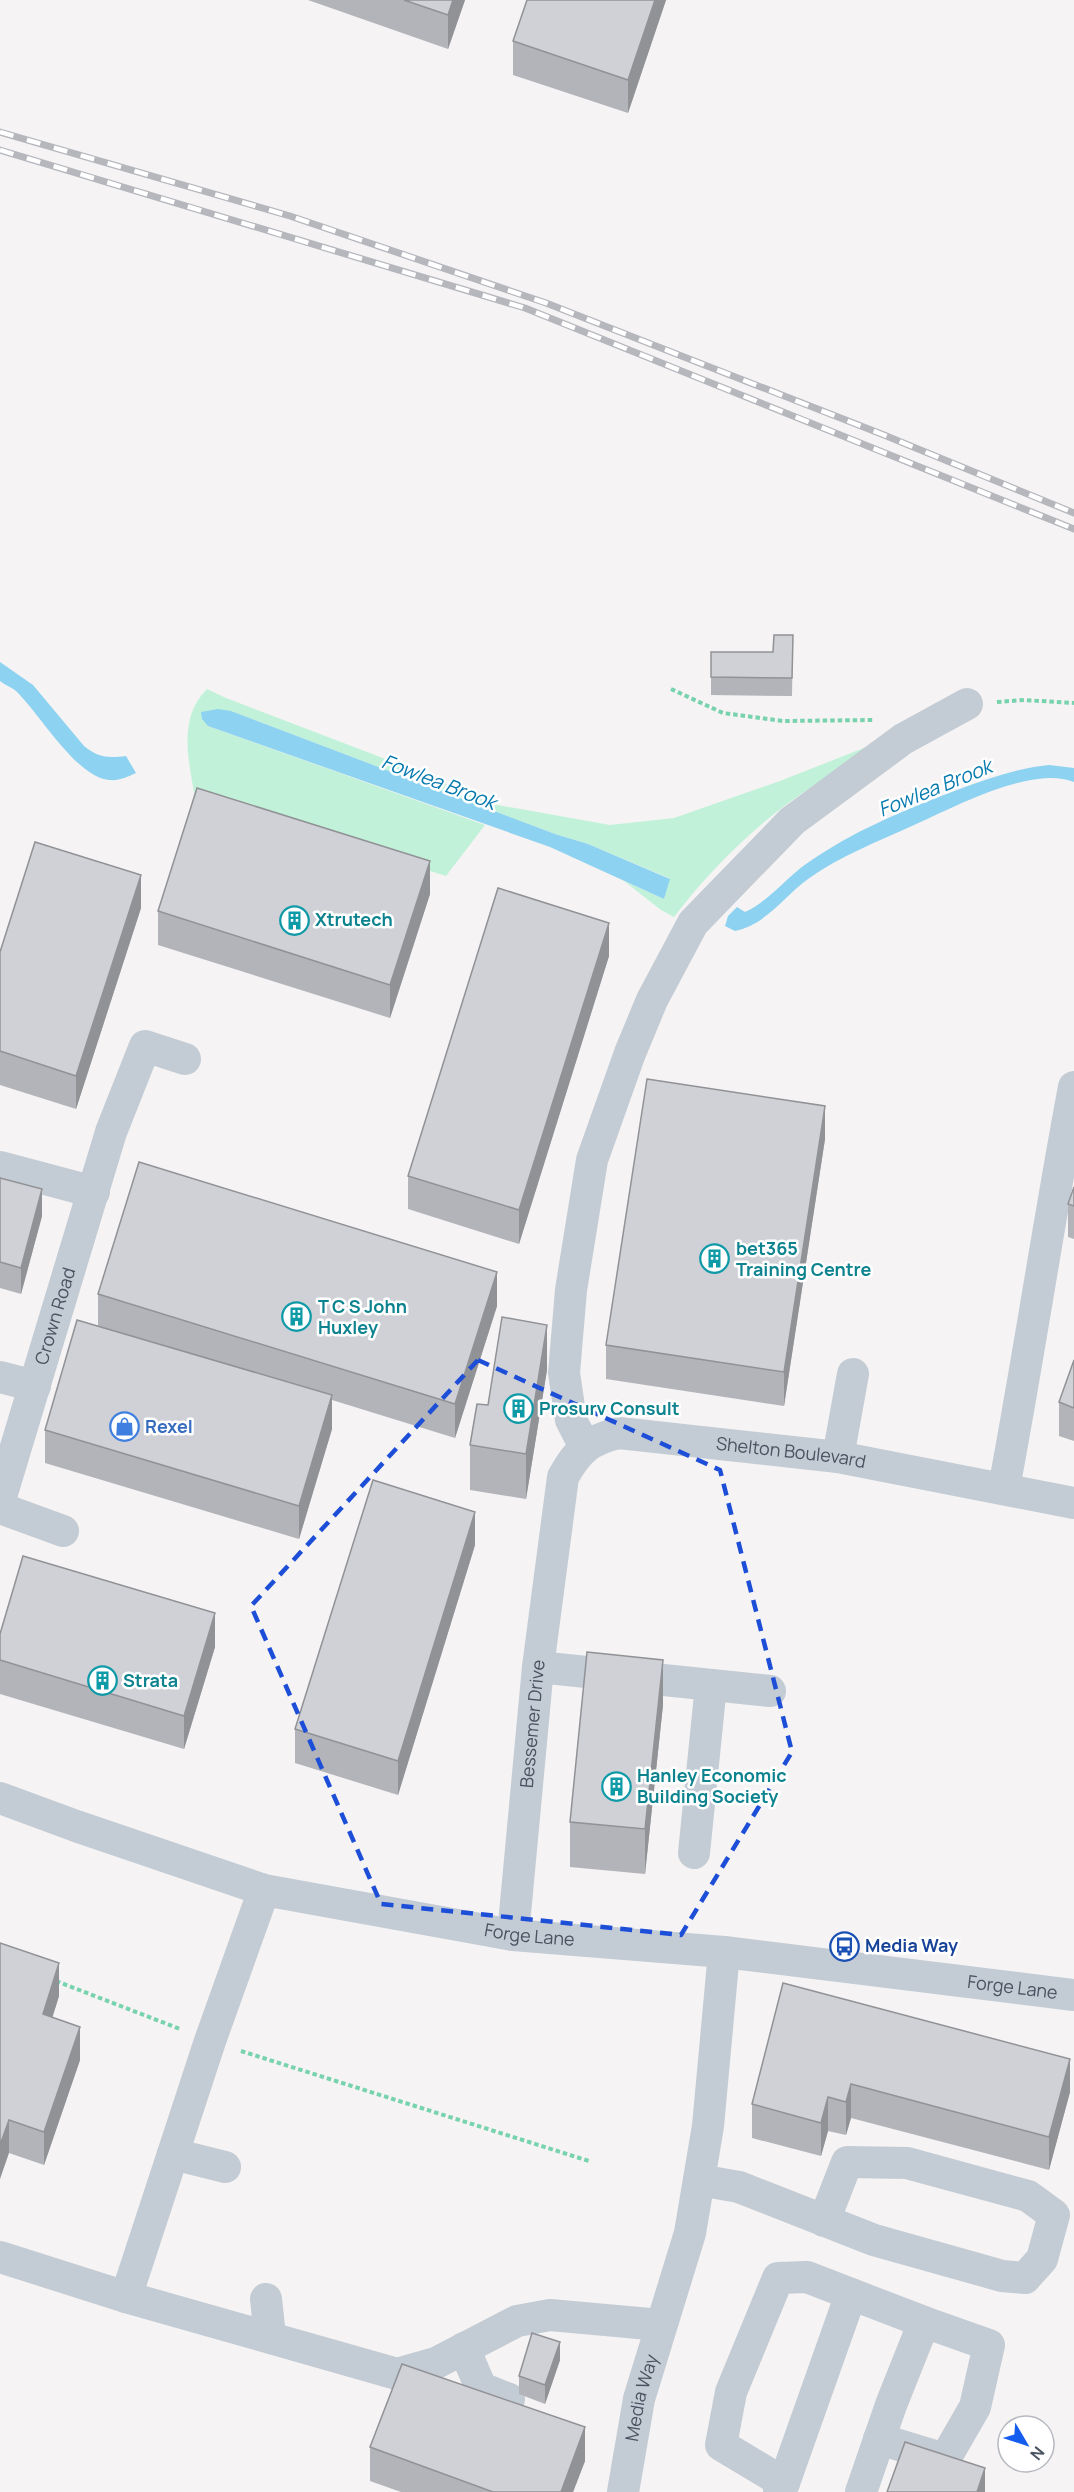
<svg xmlns="http://www.w3.org/2000/svg" width="1074" height="2492" font-family="Manrope,sans-serif">
<rect width="100%" height="100%" fill="#f5f3f3"/>
<path fill="#c1f2d9" d="M 207,689 L 226,698 L 422,773 L 492,804 L 610,825 L 674,818 L 780,781 L 912,729 C 879,748 845,765 813,786 C 760,820 712,867 674,917 L 661,910 L 624,881 L 664,899 L 669,878 L 588,844 L 555,834 L 231,711 L 208,726 L 485,825 L 446,876 L 195,798 C 189,761 177,719 207,689 Z"/>
<g fill="#8dd2f0">
<path d="M 0,662 L 33,685 L 84,746 C 99,758 108,758 126,756 L 136,773 C 127,777 119,781 109,780 C 76,777 40,714 16,691 C 11,687 5,685 0,681 Z"/>
<polygon points="218,709 231,711 555,834 588,844 670,879 664,899 550,847 208,726 202,719 201,712"/>
<path d="M 1049,765 L 1074,768 L 1074,782 C 1064,778 1050,777 1038,779 C 997,784 952,808 914,825 C 879,841 840,856 808,879 C 783,897 767,924 735,931 L 725,926 L 728,916 L 737,907 L 745,912 C 769,901 785,879 806,864 C 853,831 904,810 957,790 C 987,779 1017,768 1049,765 Z"/>
</g>
<g fill="none" stroke-linecap="round" stroke-linejoin="round">
<g stroke="#77d2ae" stroke-width="4" stroke-dasharray="4.5 3" stroke-linecap="butt">
<polyline points="671,689 723,713 783,721 874,720"/>
<polyline points="997,702 1024,700 1074,703"/>
<polyline points="56,1981 180,2029"/>
<polyline points="241,2051 589,2161"/>
</g>
<g stroke="#c3cbd4" stroke-width="32">
<polyline points="0,1167 94,1192"/>
<polyline points="0,1377 35,1386"/>
<polyline points="585,1447 571,1420 564,1373 571,1290 592,1160 630,1053 652,1000 693,923 792,821 903,739 967,704"/>
<polyline points="838,1457 853,1374"/>
<path d="M 1004,1488 C 1029,1355 1049,1220 1074,1087"/>
<path id="s1" d="M 0,1500 L 111,1132 L 145,1046 L 185,1059"/>
<polyline points="0,1508 63,1531"/>
<polyline points="538,1667 770,1691"/>
<path id="s2" d="M 0,1798 L 76,1826 L 264,1890 L 513,1935 L 724,1952 L 1074,1995"/>
<polyline points="694,1853 711,1685"/>
<path id="s3" d="M 513,1935 L 538,1667 L 563,1477 C 578,1450 589,1440 619,1433 L 838,1457 L 1074,1503"/>
<polyline points="173,2154 225,2167"/>
<polyline points="699,2180 739,2187 874,2240 1002,2276 1025,2278 1042,2259 1054,2215 1028,2196 907,2163 847,2162 824,2221"/>
<polyline points="0,2257 126,2297 397,2374 436,2363 517,2321 550,2315 661,2325"/>
<polyline points="126,2297 210,2041 264,1890"/>
<polyline points="266,2299 270,2337"/>
<polyline points="464,2348 481,2388 509,2399"/>
<polyline points="879,2439 945,2459 975,2407 989,2345 924,2322"/>
<polyline points="784,2483 721,2445 731,2392 778,2278 807,2277 851,2294"/>
<path id="s4" d="M 623,2492 L 639,2399 L 690,2233 L 708,2126 L 724,1952"/>
<polyline points="779,2492 784,2483 851,2294 924,2322 891,2405 861,2492"/>
</g>
<defs>
<g id="rail">
<polyline points="0,132 290,216 546,303 884,435 1074,513"/>
<polyline points="0,150 525,308 1074,529"/>
</g>
</defs>
<use href="#rail" stroke="#b5b7bd" stroke-width="7"/>
<use href="#rail" stroke="#fff" stroke-width="4.5" stroke-dasharray="14" stroke-linecap="butt"/>
</g>
<g fill="#b2b4b9">
<polygon points="308,0 465,0 448,49"/>
<polygon points="527,0 666,0 628,113 513,75 513,41"/>
<polygon points="793,635 792,696 711,695 711,677 773,652"/>
<polygon points="430,894 390,1018 158,945 158,911"/>
<polygon points="141,908 76,1109 0,1085 0,952"/>
<polygon points="609,956 519,1244 408,1209 408,1176"/>
<polygon points="825,1139 784,1406 606,1379 606,1345"/>
<polygon points="0,1178 42,1216 21,1294 0,1288"/>
<polygon points="1074,1187 1074,1239 1068,1237 1068,1204"/>
<polygon points="98,1294 497,1306 455,1438 332,1400 332,1429 299,1539 45,1463 45,1430 98,1326"/>
<polygon points="1074,1360 1074,1441 1059,1436 1059,1402"/>
<polygon points="547,1370 526,1499 470,1490 470,1445 488,1405"/>
<polygon points="475,1545 398,1795 295,1763 295,1729"/>
<polygon points="0,1634 215,1647 184,1749 0,1694"/>
<polygon points="663,1705 645,1874 570,1867 570,1822"/>
<polygon points="0,1943 59,1996 52,2018 80,2060 44,2165 9,2153"/>
<polygon points="783,1983 1070,2092 1049,2170 851,2118 846,2135 828,2131 821,2156 752,2138 752,2104"/>
<polygon points="560,2360 545,2404 519,2394 519,2376"/>
<polygon points="370,2447 585,2461 573,2492 401,2492 370,2481"/>
</g>
<g fill="#919296">
<polygon points="453,0 465,0 448,49 448,15"/>
<polygon points="655,0 666,0 628,113 628,80"/>
<polygon points="430,861 430,894 390,1018 390,985"/>
<polygon points="141,875 141,908 76,1109 76,1076"/>
<polygon points="609,923 609,956 519,1244 519,1210"/>
<polygon points="825,1106 825,1139 784,1406 784,1372"/>
<polygon points="42,1189 42,1216 21,1294 21,1268"/>
<polygon points="497,1272 497,1306 455,1438 455,1404"/>
<polygon points="547,1325 547,1370 526,1499 526,1454"/>
<polygon points="332,1395 332,1429 299,1539 299,1506"/>
<polygon points="475,1512 475,1545 398,1795 398,1761"/>
<polygon points="215,1613 215,1647 184,1749 184,1716"/>
<polygon points="663,1660 663,1705 645,1874 645,1829"/>
<polygon points="59,1963 59,1996 43,2048 43,2014"/>
<polygon points="80,2027 80,2060 44,2165 44,2132"/>
<polygon points="1070,2059 1070,2092 1049,2170 1049,2137"/>
<polygon points="851,2084 851,2118 846,2135 846,2102"/>
<polygon points="828,2097 828,2131 821,2156 821,2123"/>
<polygon points="9,2120 9,2153 0,2179 0,2145"/>
<polygon points="560,2342 560,2360 545,2404 545,2385"/>
<polygon points="585,2427 585,2461 573,2492 561,2492"/>
<polygon points="985,2468 985,2492 977,2492"/>
</g>
<g fill="#cfd1d7" stroke="#919296" stroke-width="1.5">
<polygon points="404,0 453,0 448,15"/>
<polygon points="527,0 655,0 628,80 513,41"/>
<polygon points="774,635 793,635 792,678 711,677 711,652 773,652"/>
<polygon points="197,788 430,861 390,985 158,911"/>
<polygon points="35,842 141,875 76,1076 0,1051 0,952"/>
<polygon points="498,888 609,923 519,1210 408,1176"/>
<polygon points="647,1079 825,1106 784,1372 606,1345"/>
<polygon points="139,1162 497,1272 455,1404 98,1294"/>
<polygon points="0,1178 42,1189 21,1268 0,1262"/>
<polygon points="1074,1187 1074,1206 1068,1204"/>
<polygon points="502,1317 547,1325 526,1454 470,1445 477,1404 488,1405"/>
<polygon points="77,1320 332,1395 299,1506 45,1430"/>
<polygon points="1074,1360 1074,1408 1059,1402"/>
<polygon points="373,1480 475,1512 398,1761 295,1729"/>
<polygon points="23,1556 215,1613 184,1716 0,1660 0,1634"/>
<polygon points="587,1652 663,1660 645,1829 570,1822"/>
<polygon points="0,1943 59,1963 43,2014 80,2027 44,2132 9,2120 0,2145"/>
<polygon points="783,1983 1070,2059 1049,2137 851,2084 846,2102 828,2097 821,2123 752,2104"/>
<polygon points="532,2333 560,2342 545,2385 519,2376"/>
<polygon points="402,2364 585,2427 561,2492 493,2492 370,2447"/>
<polygon points="905,2442 985,2468 977,2492 887,2492"/>
</g>
<path fill="none" stroke="#1d4ed8" stroke-width="4.5" stroke-dasharray="12 8" stroke-linejoin="round" d="M 478,1360 L 720,1470 L 792,1752 L 681,1935 L 381,1904 L 251,1606 Z"/>
<defs>
<symbol id="building-ring" viewBox="-11 -11 22 22"><circle r="9.5" fill="#fff" stroke="#0f9aa8" stroke-width="1.5"/><path d="M-4-6H4V6H1V3H-1V6H-4ZM-2.5-4.3h1.7v1.8h-1.7ZM.8-4.3h1.7v1.8H.8ZM-2.5-1h1.7V.8h-1.7ZM.8-1h1.7V.8H.8Z" fill="#0f9aa8"/></symbol>
<symbol id="shop-ring" viewBox="-11 -11 22 22"><circle r="9.5" fill="#fff" stroke="#3f7fe0" stroke-width="1.5"/><path d="M-5-2.5h2.3a2.7 3.5 0 0 1 5.4 0H5L5.5 6h-11ZM-1.5-2.5h3a1.5 2.3 0 0 0-3 0Z" fill="#3f7fe0"/></symbol>
<symbol id="bus-ring" viewBox="-11 -11 22 22"><circle r="9.5" fill="#fff" stroke="#1a4fb4" stroke-width="1.5"/><path d="M-5-6H5V4H4V6H2V4H-2V6H-4V4H-5ZM-3.5-4V0h7V-4ZM-3.5 1.2v1.5H-2V1.2ZM2 1.2v1.5H3.5V1.2Z" fill="#1a4fb4"/></symbol>
</defs>
<g fill-rule="evenodd">
<use href="#building-ring" x="278" y="904" width="33" height="33"/>
<use href="#building-ring" x="698" y="1242" width="33" height="33"/>
<use href="#building-ring" x="280" y="1300" width="33" height="33"/>
<use href="#building-ring" x="502" y="1392" width="33" height="33"/>
<use href="#shop-ring" x="108" y="1410" width="33" height="33"/>
<use href="#building-ring" x="86" y="1664" width="33" height="33"/>
<use href="#building-ring" x="600" y="1770" width="33" height="33"/>
<use href="#bus-ring" x="828" y="1930" width="33" height="33"/>
</g>
<g text-anchor="middle" stroke-width="5" stroke-linejoin="round" paint-order="stroke">
<g font-size="18" font-weight="bold" fill="#0d838f" stroke="#fff" text-anchor="start">
<text x="315" y="926">Xtrutech</text>
<text x="736" y="1255">bet365<tspan x="736" dy="21">Training Centre</tspan></text>
<text x="318" y="1313">T C S John<tspan x="318" dy="21">Huxley</tspan></text>
<text x="539" y="1415">Prosurv Consult</text>
<text x="123" y="1687">Strata</text>
<text x="637" y="1782">Hanley Economic<tspan x="637" dy="21">Building Society</tspan></text>
</g>
<g font-size="18" fill="#495361" stroke="#fff">
<text dy="6" stroke="none"><textPath href="#s1" startOffset="192">Crown Road</textPath></text>
<text dy="6" stroke="none"><textPath href="#s3" startOffset="708">Shelton Boulevard</textPath></text>
<text dy="6" stroke="none"><textPath href="#s3" startOffset="212">Bessemer Drive</textPath></text>
<text dy="6" stroke="none"><textPath href="#s2" startOffset="549">Forge Lane</textPath></text>
<text dy="6" stroke="none"><textPath href="#s2" startOffset="1035">Forge Lane</textPath></text>
<text dy="6" stroke="none"><textPath href="#s4" startOffset="96">Media Way</textPath></text>
</g>
<g font-size="18" font-weight="bold" fill="#366cbe" stroke="#fff" text-anchor="start">
<text x="145" y="1433">Rexel</text>
</g>
<g font-size="18" font-weight="bold" fill="#164399" stroke="#fff" text-anchor="start">
<text x="865" y="1952">Media Way</text>
</g>
<g font-size="20" font-style="italic" fill="#077aaf" stroke="#fff">
<text transform="translate(439 782) rotate(21)" y="7">Fowlea Brook</text>
<text transform="translate(935 788) rotate(-22)" y="7">Fowlea Brook</text>
</g>
</g>
<g transform="translate(1026 2444) rotate(129)"><circle r="28" fill="#ffffff" stroke="#b6bac0" stroke-width="1.5"/>
<path d="M0-4.5L10 22L0 15L-10 22Z" fill="#145dee"/>
<text y="-9" font-size="16" font-weight="bold" text-anchor="middle" fill="#495361">N</text>
</g>
</svg>
